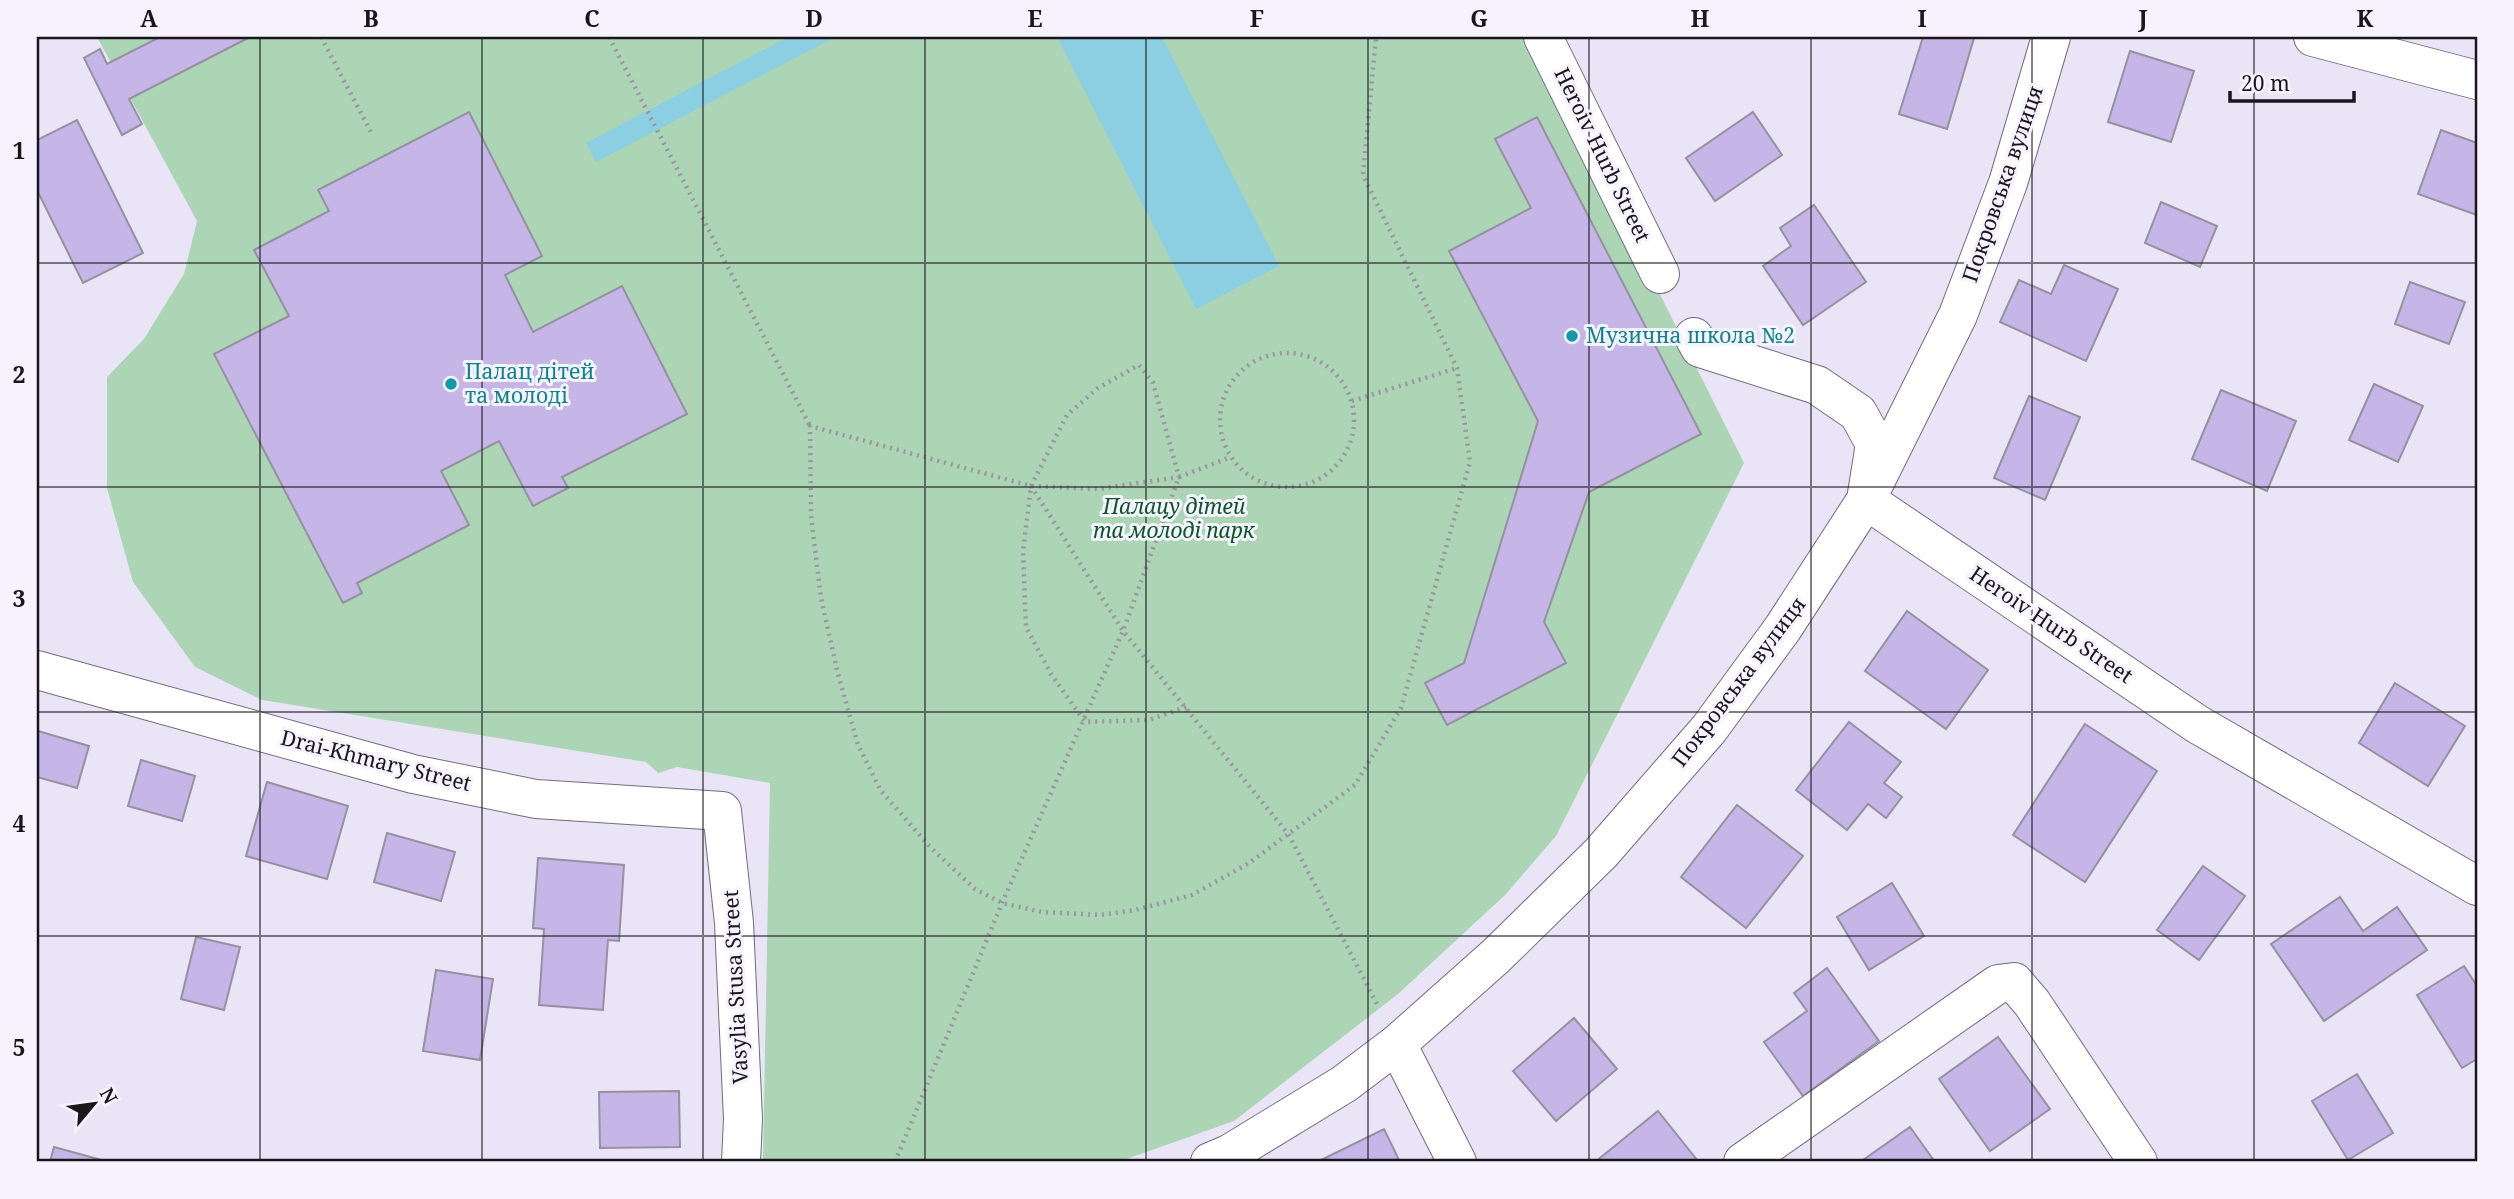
<svg xmlns="http://www.w3.org/2000/svg" width="2514" height="1199" font-family="'Noto Serif',serif">
<rect width="100%" height="100%" fill="#eae5f6"/>
<polygon fill="#abd5b4" points="97,37 1532,37 1744,463 1556,836 1505,895 1398,994 1234,1121 1118,1162 763,1162 770,783 677,767 658,773 646,762 262,700 195,667 133,582 107,488 107,377 144,339 184,274 197,221"/>
<g fill="#8dcfe2">
<polygon points="788,37 835,37 596,162 586,143"/>
<polygon points="1057,37 1162,37 1279,266 1196,309"/>
</g>
<g fill="#c6b6e8" stroke="#9591a0" stroke-width="2">
<polygon points="160,37 250,37 129,99 142,124 122,135 84,58 100,49 107,64"/>
<polygon points="1923,37 1974,38 1947,129 1899,114"/>
<polygon points="2130,51 2194,71 2171,142 2108,122"/>
<polygon points="469,112 542,256 505,275 533,332 622,286 687,414 562,477 568,488 533,506 499,441 441,471 469,525 357,583 362,593 343,603 214,354 289,316 254,250 329,211 318,190"/>
<polygon points="1753,112 1782,155 1715,201 1686,158"/>
<polygon points="1537,117 1701,434 1589,492 1544,622 1566,663 1447,725 1425,683 1464,663 1538,421 1449,251 1531,208 1495,139"/>
<polygon points="77,120 143,253 83,283 37,190 37,140"/>
<polygon points="2441,130 2477,143 2477,215 2418,194"/>
<polygon points="2161,202 2217,226 2200,267 2145,243"/>
<polygon points="1814,205 1866,282 1803,325 1763,266 1791,246 1780,228"/>
<polygon points="2064,265 2118,289 2086,361 2000,322 2019,280 2051,294"/>
<polygon points="2410,282 2465,302 2449,344 2395,324"/>
<polygon points="2374,384 2423,406 2398,462 2349,440"/>
<polygon points="2221,390 2296,421 2267,491 2192,459"/>
<polygon points="2029,396 2080,417 2045,500 1994,478"/>
<polygon points="1907,611 1988,670 1946,729 1865,671"/>
<polygon points="2395,683 2465,726 2428,786 2359,743"/>
<polygon points="1849,722 1901,762 1884,783 1902,797 1886,818 1868,804 1847,830 1796,790"/>
<polygon points="2085,724 2157,771 2085,882 2013,835"/>
<polygon points="38,731 89,746 77,788 37,777"/>
<polygon points="141,760 195,776 182,821 128,806"/>
<polygon points="267,782 348,806 327,879 246,856"/>
<polygon points="1737,805 1803,856 1746,928 1681,877"/>
<polygon points="387,833 455,852 441,901 374,882"/>
<polygon points="538,858 624,865 619,941 608,940 603,1010 539,1005 544,929 533,928"/>
<polygon points="2203,866 2245,896 2199,960 2157,930"/>
<polygon points="1892,883 1924,936 1869,970 1837,917"/>
<polygon points="2340,897 2363,931 2397,907 2427,950 2324,1021 2271,944"/>
<polygon points="196,937 240,947 224,1010 181,999"/>
<polygon points="2464,966 2477,986 2477,1059 2462,1068 2417,995"/>
<polygon points="1827,968 1879,1041 1803,1096 1764,1042 1807,1011 1794,993"/>
<polygon points="436,970 493,979 480,1060 423,1051"/>
<polygon points="1574,1018 1617,1069 1556,1121 1513,1071"/>
<polygon points="1998,1037 2050,1109 1990,1151 1939,1079"/>
<polygon points="2357,1074 2393,1133 2348,1160 2312,1101"/>
<polygon points="679,1091 680,1147 600,1148 599,1092"/>
<polygon points="1658,1111 1697,1160 1695,1162 1595,1162"/>
<polygon points="1910,1127 1935,1162 1864,1162 1863,1160"/>
<polygon points="1384,1129 1400,1162 1317,1162"/>
<polygon points="54,1147 109,1162 50,1162"/>
</g>
<g fill="none" stroke-linecap="round" stroke-linejoin="round">
<defs>
<g id="street">
<polyline points="1543,37 1660,274"/>
<polyline points="2313,37 2477,80"/>
<polyline points="1694,337 1700,348 1817,385 1858,413 1875,444 1866,500 2197,724 2477,886"/>
<polyline points="37,670 413,774 536,799 722,811 734,923 743,1119 741,1162"/>
<polyline points="1397,1044 1457,1162"/>
<polyline points="1210,1162 1229,1154 1344,1084 1397,1044 1496,956 1601,853 1709,729 1783,628 1866,500 1958,315 2008,183 2051,37"/>
<polyline points="1743,1162 1998,984 2014,982 2032,1003 2138,1162"/>
</g>
</defs>
<use href="#street" stroke="#726d7c" stroke-width="40"/>
<g stroke="#9995a2" stroke-width="4.5" stroke-dasharray="2 5" stroke-linecap="butt">
<polyline points="321,37 373,136"/>
<polyline points="609,37 810,426"/>
<circle cx="1287" cy="420" r="67"/>
<polyline points="1352,401 1457,368"/>
<polyline points="1031,486 1123,631 1289,835 1378,1006"/>
<polyline points="1186,707 1149,720 1085,722 1051,674 1026,627 1023,551 1031,486 1067,415 1098,388 1139,365 1153,383 1179,477 1098,489 1031,486 810,426 811,516 821,598 838,674 858,745 881,791 931,848 975,889 1002,903 1042,912 1100,915 1135,910 1192,895 1249,863 1355,785 1401,708 1470,462 1457,368 1363,175 1376,37"/>
<polyline points="895,1162 1002,903 1123,631 1179,477 1231,457"/>
</g>
<use href="#street" stroke="#fff" stroke-width="38"/>
</g>
<path fill="none" stroke="#19171d" stroke-width="2" stroke-opacity="0.55" d="M 260,37 L 260,1162M 482,37 L 482,1162M 703,37 L 703,1162M 925,37 L 925,1162M 1146,37 L 1146,1162M 1368,37 L 1368,1162M 1589,37 L 1589,1162M 1811,37 L 1811,1162M 2032,37 L 2032,1162M 2254,37 L 2254,1162M 37,263 L 2477,263M 37,487 L 2477,487M 37,712 L 2477,712M 37,936 L 2477,936"/>
<g fill="#0f9aa8" stroke="#f6f3fe" stroke-width="2.5">
<circle cx="1572" cy="336" r="7"/>
<circle cx="451" cy="384" r="7"/>
</g>
<g text-anchor="middle" stroke-width="6" stroke-linejoin="round" paint-order="stroke">
<g font-size="21" fill="#19171d" stroke="#f6f3fe">
<text transform="translate(1602 155) rotate(64)" y="7">Heroiv Hurb Street</text>
<text transform="translate(2003 184) rotate(-71)" y="7">Покровська вулиця</text>
<text transform="translate(2051 625) rotate(34)" y="7">Heroiv Hurb Street</text>
<text transform="translate(1739 682) rotate(-53)" y="7">Покровська вулиця</text>
<text transform="translate(376 761) rotate(14)" y="7">Drai-Khmary Street</text>
<text transform="translate(736 987) rotate(-93)" y="7">Vasylia Stusa Street</text>
</g>
<g font-size="21" fill="#0d838f" stroke="#f6f3fe" text-anchor="start">
<text x="1586" y="343">Музична школа №2</text>
<text x="465" y="379">Палац дітей<tspan x="465" dy="24">та молоді</tspan></text>
</g>
<g font-size="21" font-style="italic" fill="#09572a" stroke="#f6f3fe">
<text x="1174" y="514">Палацу дітей<tspan x="1174" dy="24">та молоді парк</tspan></text>
</g>
</g>
<rect width="2514" height="1199" fill="none" stroke="#f6f3fe" stroke-width="77"/>
<g transform="translate(94 1104) rotate(61)" stroke="#f6f3fe" stroke-width="5" paint-order="stroke">
<path d="M0-5L12 26L0 18L-12 26Z" fill="#19171d"/>
<text y="-10" font-size="19" font-weight="bold" text-anchor="middle" fill="#19171d">N</text>
</g>
<path d="M2230 91v10h124v-10" fill="none" stroke="#19171d" stroke-width="3.5"/>
<text x="2241" y="91" font-size="21" fill="#19171d" stroke="#f6f3fe" stroke-width="5" paint-order="stroke">20 m</text>
<rect x="38" y="38" width="2438" height="1122" fill="none" stroke="#19171d" stroke-width="2.5"/>
<g font-size="23" text-anchor="middle" font-weight="bold" fill="#19171d">
<text x="149" y="27">A</text>
<text x="371" y="27">B</text>
<text x="592" y="27">C</text>
<text x="814" y="27">D</text>
<text x="1035" y="27">E</text>
<text x="1257" y="27">F</text>
<text x="1479" y="27">G</text>
<text x="1700" y="27">H</text>
<text x="1922" y="27">I</text>
<text x="2143" y="27">J</text>
<text x="2365" y="27">K</text>
<text x="19" y="159">1</text>
<text x="19" y="383">2</text>
<text x="19" y="607">3</text>
<text x="19" y="832">4</text>
<text x="19" y="1056">5</text>
</g>
</svg>
